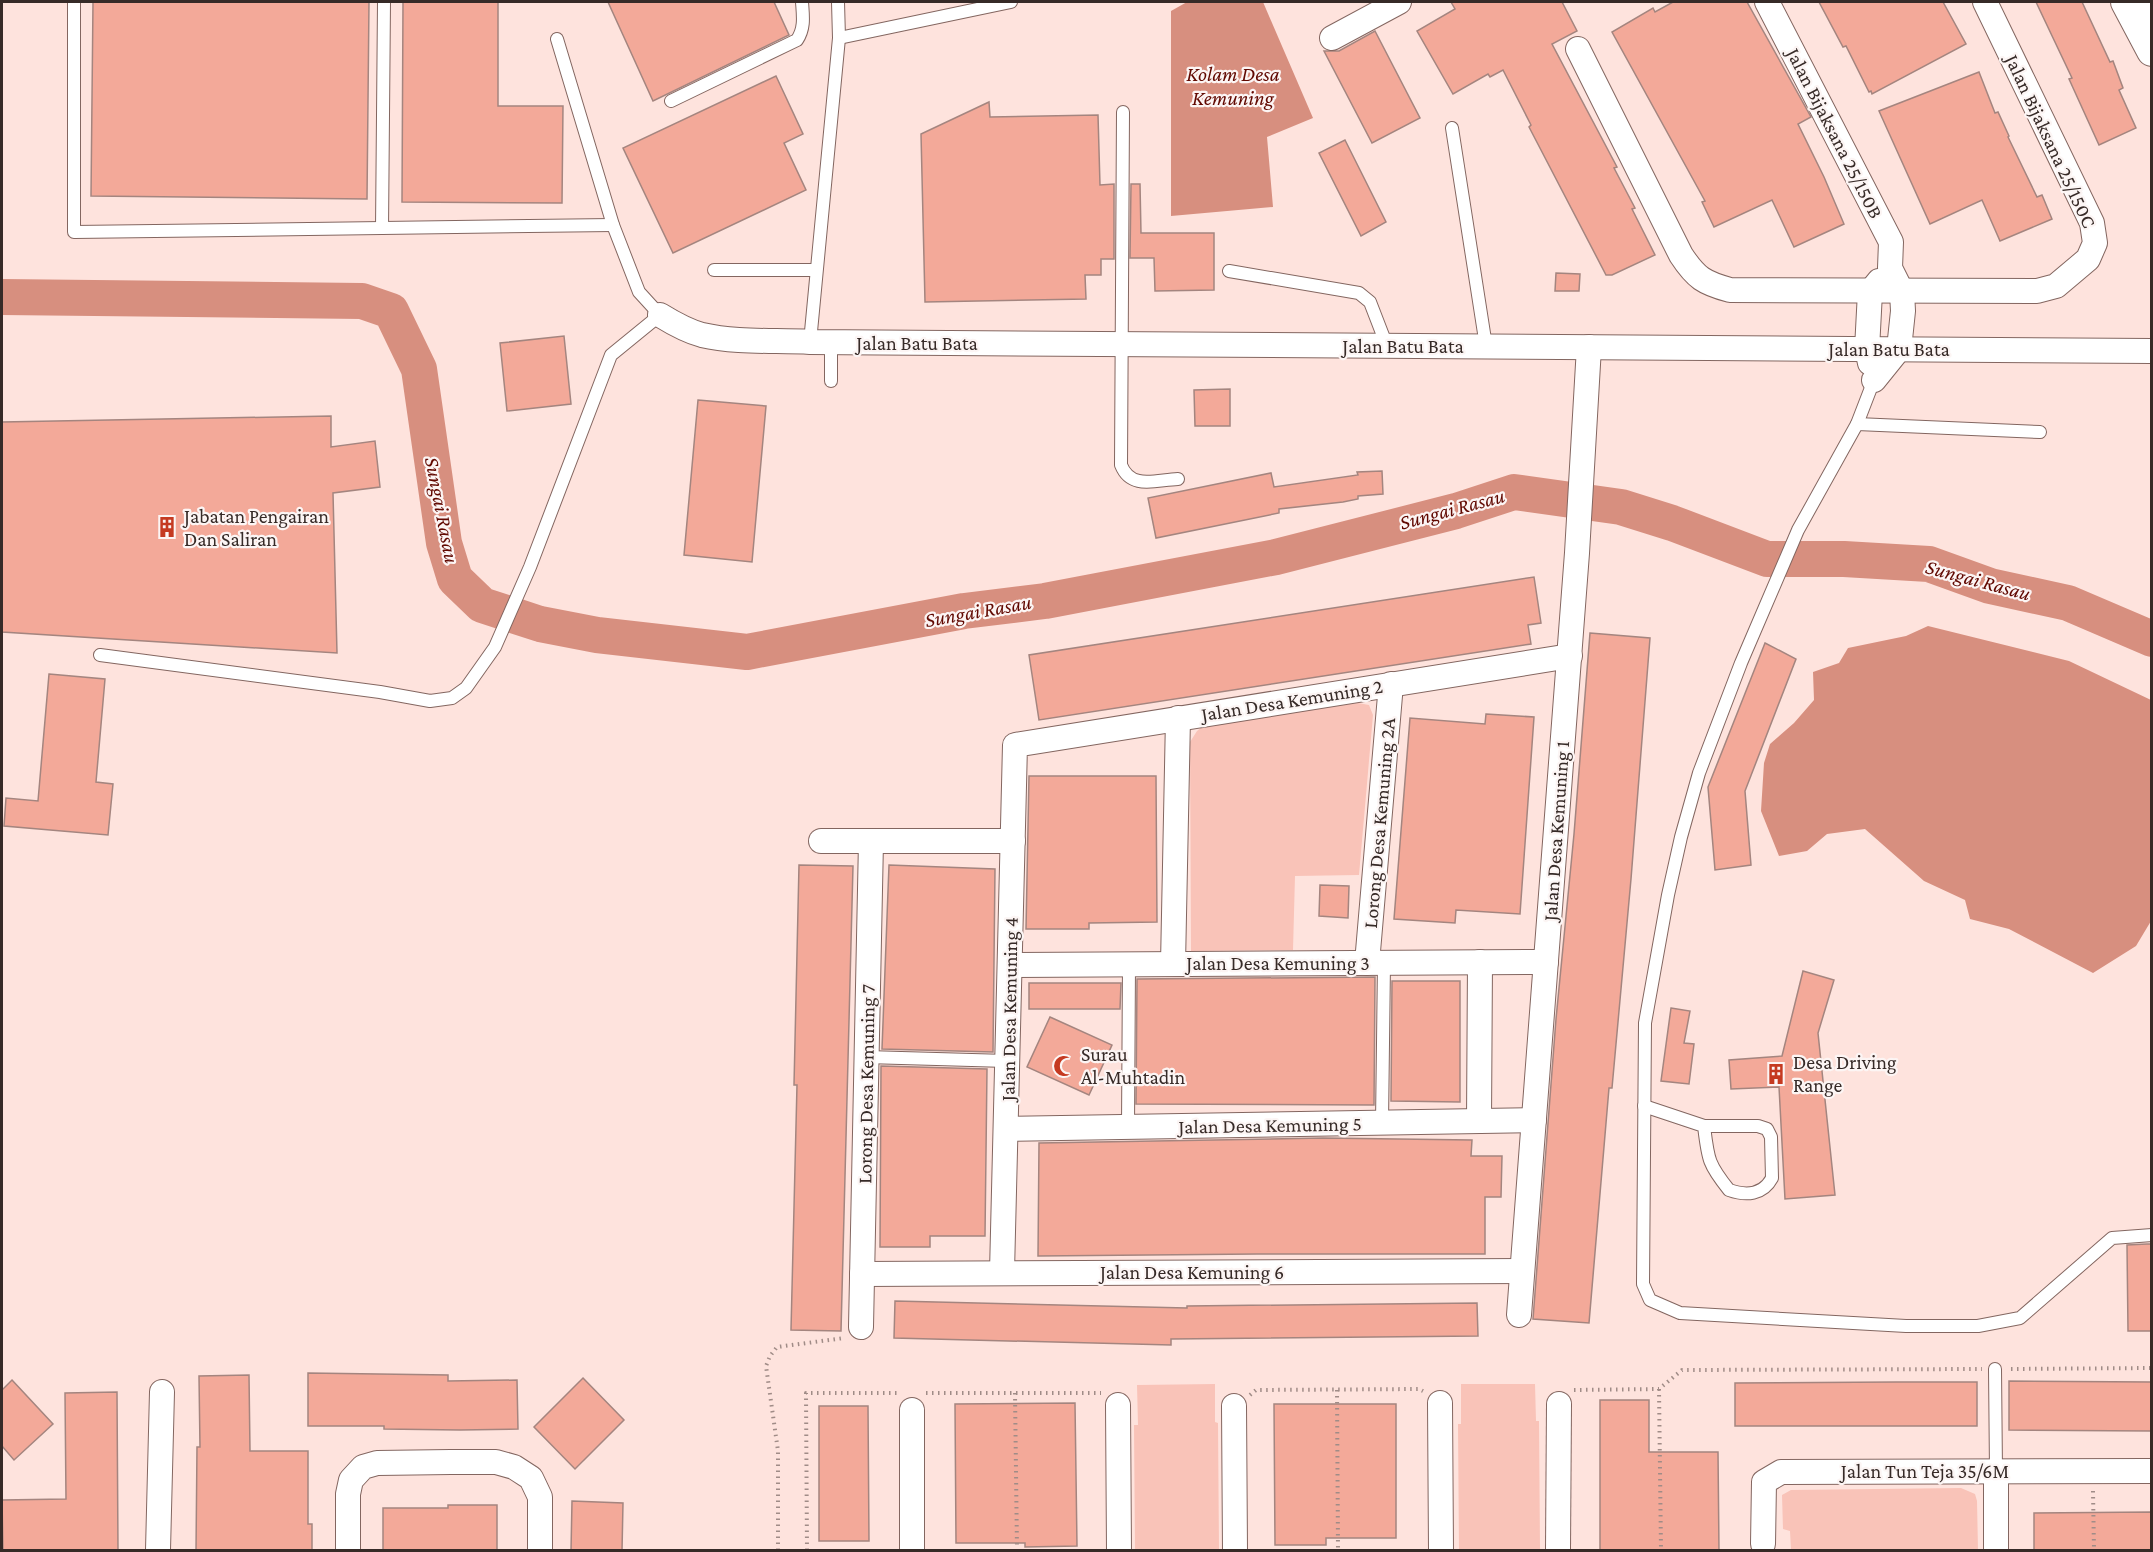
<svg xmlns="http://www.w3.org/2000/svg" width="2153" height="1552" font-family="'Crimson Pro',serif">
<rect width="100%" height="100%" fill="#fee3dd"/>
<g fill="#f9c3b8">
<polygon points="1358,703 1369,705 1373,715 1359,875 1295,876 1293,950 1191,951 1190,742 1197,731 1211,720"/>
<polygon points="1215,1384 1215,1422 1218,1423 1219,1550 1135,1550 1134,1425 1138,1425 1137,1385"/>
<polygon points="1461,1384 1535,1384 1536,1421 1539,1421 1540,1550 1459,1550 1458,1424 1461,1424"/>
<polygon points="1961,1488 1975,1494 1977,1501 1978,1550 1791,1550 1790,1531 1783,1529 1782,1495 1791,1490"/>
</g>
<g fill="#d78f7f">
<polygon points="1187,2 1263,2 1313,118 1267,137 1273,207 1171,216 1171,11"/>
<polygon points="1928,626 2069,661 2151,700 2151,921 2136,946 2093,973 2009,929 1970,919 1965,900 1924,881 1865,829 1827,834 1807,851 1779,856 1761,811 1764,763 1770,744 1794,723 1814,700 1813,672 1839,663 1848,648 1906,636"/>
</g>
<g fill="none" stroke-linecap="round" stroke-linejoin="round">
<polyline stroke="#d78f7f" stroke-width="36" points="2,297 362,301 391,311 419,369 444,543 455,579 482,605 540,624 597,635 747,652 964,611 1045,601 1276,557 1456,511 1514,492 1621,507 1672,523 1767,559 1844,559 1929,564 1990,586 2068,603 2152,639"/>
</g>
<g fill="#f3a999" stroke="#a4857f" stroke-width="1.5">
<polygon points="93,2 369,2 367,199 91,196"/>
<polygon points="403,2 498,2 498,106 563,106 562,203 402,202"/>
<polygon points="608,2 774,2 789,35 653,101"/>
<polygon points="1451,2 1562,2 1577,31 1552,44 1617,167 1614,168 1635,208 1632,209 1655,255 1612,275 1606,275 1529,127 1531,125 1503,70 1490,77 1488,74 1453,94 1417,31 1455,9"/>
<polygon points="1673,2 1747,2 1811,117 1798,124 1824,177 1844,224 1794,247 1772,200 1714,227 1702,202 1705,201 1612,32 1653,8 1655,12"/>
<polygon points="1819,2 1943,2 1966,44 1872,94 1871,91 1869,92 1846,46 1843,47"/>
<polygon points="2036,2 2082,2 2110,62 2113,61 2123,88 2119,90 2136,128 2099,145 2069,79 2072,78"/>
<polygon points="1375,31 1420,118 1372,143 1324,51 1339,51"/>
<polygon points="1979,72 1995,113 1998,112 2009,136 2008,137 2037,197 2042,195 2052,219 2000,241 1982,200 1930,224 1879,111"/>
<polygon points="776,76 803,134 784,143 806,190 673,253 623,148"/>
<polygon points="989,102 990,117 1098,115 1100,185 1114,184 1114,259 1101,259 1101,275 1085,275 1086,299 925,302 921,134"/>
<polygon points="1345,140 1386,222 1361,236 1319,153"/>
<polygon points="1131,184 1140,184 1141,233 1214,233 1214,290 1155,291 1154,258 1130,258"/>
<polygon points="1556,273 1580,274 1579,291 1555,291"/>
<polygon points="564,336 571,404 507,411 500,343"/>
<polygon points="1230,389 1230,426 1195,426 1194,390"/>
<polygon points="698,400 766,406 752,562 684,555"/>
<polygon points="331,416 331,447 375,441 380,487 333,493 337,653 2,632 2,422"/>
<polygon points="1382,471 1383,494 1358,496 1358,499 1343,502 1279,509 1279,513 1156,538 1148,498 1271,473 1274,487 1358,475 1357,472"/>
<polygon points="1534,577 1541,623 1528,625 1531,644 1039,720 1029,655"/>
<polygon points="1590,633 1650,638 1631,879 1612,1088 1609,1088 1589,1323 1533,1319 1556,1019 1574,834"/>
<polygon points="1765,643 1796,659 1745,791 1751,865 1715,870 1708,787"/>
<polygon points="49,674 105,679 96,782 113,784 108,835 4,826 6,798 38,801"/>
<polygon points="1486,714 1534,717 1520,914 1456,910 1455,923 1394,919 1410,718 1485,724"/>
<polygon points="1029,776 1156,776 1157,922 1089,923 1089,929 1026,929"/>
<polygon points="799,865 853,866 841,1331 791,1330 797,1085 794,1085"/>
<polygon points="889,865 995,869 993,1052 882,1049"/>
<polygon points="1320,885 1349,886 1348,918 1319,916"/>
<polygon points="1803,971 1834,980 1818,1033 1835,1195 1785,1199 1779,1087 1731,1089 1729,1060 1782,1056"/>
<polygon points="1375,977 1374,1105 1136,1104 1137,979"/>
<polygon points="1392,981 1460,981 1460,1102 1391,1101"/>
<polygon points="1029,983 1121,983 1120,1009 1029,1009"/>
<polygon points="1671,1008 1690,1011 1684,1043 1694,1044 1689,1084 1661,1081"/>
<polygon points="1050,1017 1112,1045 1089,1095 1027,1067"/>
<polygon points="881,1066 987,1069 985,1236 930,1236 930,1247 880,1247"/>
<polygon points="1323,1138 1472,1140 1471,1156 1502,1156 1501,1197 1485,1197 1485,1254 1257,1254 1038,1256 1039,1143"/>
<polygon points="2147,1244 2151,1244 2151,1331 2128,1331 2127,1245"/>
<polygon points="895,1301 1187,1308 1187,1306 1477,1303 1478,1336 1171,1339 1171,1345 894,1338"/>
<polygon points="308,1373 448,1375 448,1381 517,1380 518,1429 460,1430 384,1429 384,1426 308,1426"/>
<polygon points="249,1375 250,1451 308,1451 308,1524 312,1524 312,1551 196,1551 197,1447 200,1447 199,1376"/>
<polygon points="583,1378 624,1420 575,1469 534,1427"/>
<polygon points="12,1380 53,1424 14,1460 2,1446 2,1390"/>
<polygon points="2009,1381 2151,1382 2151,1431 2009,1430"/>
<polygon points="1896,1382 1977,1382 1977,1426 1735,1426 1735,1383"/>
<polygon points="117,1392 118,1551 3,1551 2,1500 66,1499 65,1393"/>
<polygon points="1600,1400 1649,1400 1649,1452 1718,1452 1719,1551 1600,1551"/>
<polygon points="1075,1403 1077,1546 1025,1547 1025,1543 956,1543 955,1404"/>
<polygon points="1274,1404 1396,1404 1396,1538 1326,1538 1326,1545 1275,1545"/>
<polygon points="819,1406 868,1406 869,1541 819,1541"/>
<polygon points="572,1501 623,1503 622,1551 571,1551"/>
<polygon points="448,1505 497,1505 497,1551 383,1551 383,1508 448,1508"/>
<polygon points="2151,1512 2151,1551 2034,1551 2034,1513"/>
</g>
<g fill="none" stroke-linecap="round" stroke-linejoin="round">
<defs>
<g id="service">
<polyline points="74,2 74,232 613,225"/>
<polyline points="839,38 1011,2"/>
<path d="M 671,101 L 797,40 C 805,28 803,16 802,2"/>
<path d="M 1123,112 L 1121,465 C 1131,490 1155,480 1178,479"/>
<polyline points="1452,128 1486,346"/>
<polyline points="382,228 384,2"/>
<polyline points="714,270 816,270"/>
<polyline points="1229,271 1359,293 1370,302 1387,346"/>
<polyline points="810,342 839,38 838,2"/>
<polyline points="1874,380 1857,424 1798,530 1741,663 1699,773 1681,837 1668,895 1645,1023 1643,1284 1650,1300 1680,1313 1906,1326 1978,1326 2020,1318 2112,1238 2152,1235"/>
<polyline points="831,381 831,342"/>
<polyline points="1857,424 2040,432"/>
<polyline points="100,655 380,692 430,701 452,698 466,688 495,647 530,567 611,355 660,315 639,292 613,225 557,39"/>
<polyline points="866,1057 1007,1061"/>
<path d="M 1644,1106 L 1704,1126 L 1758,1126 L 1767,1129 L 1771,1137 L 1772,1178 C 1763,1195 1746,1196 1729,1190 C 1708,1164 1708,1159 1704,1126"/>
<polyline points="1382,1123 1384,963"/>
<polyline points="1128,1127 1129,964"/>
<polyline points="1995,1369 1996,1471"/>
</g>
<g id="minor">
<polyline points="1767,2 1891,242 1890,268 1902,292 1903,311 1899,349 1874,380"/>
<polyline points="2133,15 2152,5"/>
<polyline points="1332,38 1399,2"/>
<path d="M 1578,49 L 1681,255 C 1696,278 1704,283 1730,290 L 2037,291 L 2056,286 L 2088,259 L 2095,243 L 2092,223 L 1985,2"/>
<path d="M 660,315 C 673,323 687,331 702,335 C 737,343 775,340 810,342 L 2152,351"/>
<polyline points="1870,363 1867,349 1870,292 1879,281"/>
<polyline points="821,841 1013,841"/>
<polyline points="1367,963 1391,684"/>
<polyline points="1173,964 1178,718"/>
<polyline points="1010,965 1546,962"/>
<polyline points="1479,1121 1480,962"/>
<polyline points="1006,1129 1534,1120"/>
<polyline points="1002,1272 1015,745 1570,656"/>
<polyline points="862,1274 1522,1271"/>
<polyline points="1519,1315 1577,553 1589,347"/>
<polyline points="861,1327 871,841"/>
<polyline points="1440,1403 1441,1550"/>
<polyline points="1118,1405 1119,1550"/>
<polyline points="1234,1406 1235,1550"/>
<polyline points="912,1410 912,1550"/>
<polyline points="1763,1544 1764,1482 1781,1472 2152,1471"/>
<polyline points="158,1550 162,1392"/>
<polyline points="348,1550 348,1494 351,1480 363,1467 377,1463 451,1462 496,1462 514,1467 531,1478 540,1497 540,1550"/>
<polyline points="1558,1550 1559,1404"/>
<polyline points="1996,1550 1996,1471"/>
</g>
<polyline id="tertiary" points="2126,2 2152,51"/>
</defs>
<use href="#service" stroke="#836660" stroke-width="14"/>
<use href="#minor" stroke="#836660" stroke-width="26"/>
<use href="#tertiary" stroke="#836660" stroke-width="32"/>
<g stroke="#a08c87" stroke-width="4" stroke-dasharray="1.5 4.5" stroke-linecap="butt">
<polyline points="2011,1369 2152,1368"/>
<polyline points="1659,1389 1661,1550"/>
<polyline points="1337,1390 1338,1550"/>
<polyline points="1574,1390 1659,1389 1682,1370 1982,1369"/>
<polyline points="926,1393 1101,1393"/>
<polyline points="1015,1393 1017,1550"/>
<polyline points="1250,1395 1256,1390 1419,1389 1423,1391"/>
<polyline points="2093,1491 2094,1550"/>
<polyline points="778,1550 778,1451 766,1366 770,1356 777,1347 844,1338"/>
<polyline points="807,1550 806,1393 900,1393"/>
</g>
<use href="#service" stroke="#fff" stroke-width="12"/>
<use href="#minor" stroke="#fff" stroke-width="24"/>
<use href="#tertiary" stroke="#fff" stroke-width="30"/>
</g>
<defs>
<symbol id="building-bare" viewBox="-9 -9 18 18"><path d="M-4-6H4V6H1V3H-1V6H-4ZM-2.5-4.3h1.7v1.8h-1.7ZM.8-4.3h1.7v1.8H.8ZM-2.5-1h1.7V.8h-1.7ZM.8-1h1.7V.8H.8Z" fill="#c53a21" stroke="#fcf5f4" stroke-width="2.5" paint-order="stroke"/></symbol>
<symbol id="mosque-bare" viewBox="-9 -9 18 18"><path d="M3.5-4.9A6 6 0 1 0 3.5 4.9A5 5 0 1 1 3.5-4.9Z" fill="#c53a21" stroke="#fcf5f4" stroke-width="2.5" paint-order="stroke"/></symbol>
</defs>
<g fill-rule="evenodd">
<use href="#building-bare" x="152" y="512" width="30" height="30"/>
<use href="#mosque-bare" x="1049" y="1051" width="30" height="30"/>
<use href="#building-bare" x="1761" y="1059" width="30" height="30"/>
</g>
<g text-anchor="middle" stroke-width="4.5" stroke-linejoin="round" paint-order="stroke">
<g font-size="20" fill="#362a27" stroke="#fcf5f4">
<text transform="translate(1835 133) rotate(63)" y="7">Jalan Bijaksana 25/150B</text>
<text transform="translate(2051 141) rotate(65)" y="7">Jalan Bijaksana 25/150C</text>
<text x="917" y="350">Jalan Batu Bata</text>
<text x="1403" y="353">Jalan Batu Bata</text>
<text x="1889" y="356">Jalan Batu Bata</text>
<text transform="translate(1292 700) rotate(-9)" y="7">Jalan Desa Kemuning 2</text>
<text transform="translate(1379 823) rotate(-85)" y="7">Lorong Desa Kemuning 2A</text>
<text transform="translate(1556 831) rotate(-86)" y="7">Jalan Desa Kemuning 1</text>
<text x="1278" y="970">Jalan Desa Kemuning 3</text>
<text transform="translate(1009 1009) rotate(-89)" y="7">Jalan Desa Kemuning 4</text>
<text transform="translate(866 1084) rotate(-89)" y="7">Lorong Desa Kemuning 7</text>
<text transform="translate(1270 1125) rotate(-1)" y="7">Jalan Desa Kemuning 5</text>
<text x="1192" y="1279">Jalan Desa Kemuning 6</text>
<text x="1925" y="1478">Jalan Tun Teja 35/6M</text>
</g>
<g font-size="20" fill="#362a27" stroke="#fcf5f4" text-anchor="start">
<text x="184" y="523">Jabatan Pengairan<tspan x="184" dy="23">Dan Saliran</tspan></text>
<text x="1081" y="1061">Surau<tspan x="1081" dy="23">Al-Muhtadin</tspan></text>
<text x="1793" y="1069">Desa Driving<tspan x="1793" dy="23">Range</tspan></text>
</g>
<g font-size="21" font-style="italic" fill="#610800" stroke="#fcf5f4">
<text x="1233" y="81">Kolam Desa<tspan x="1233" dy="24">Kemuning</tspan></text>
<text transform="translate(1452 509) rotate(-15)" y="7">Sungai Rasau</text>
<text transform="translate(442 510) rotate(79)" y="7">Sungai Rasau</text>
<text transform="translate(1978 580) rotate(15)" y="7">Sungai Rasau</text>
<text transform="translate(978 611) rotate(-10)" y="7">Sungai Rasau</text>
</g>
</g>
<rect width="2153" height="1552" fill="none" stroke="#362a27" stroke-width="6"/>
</svg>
